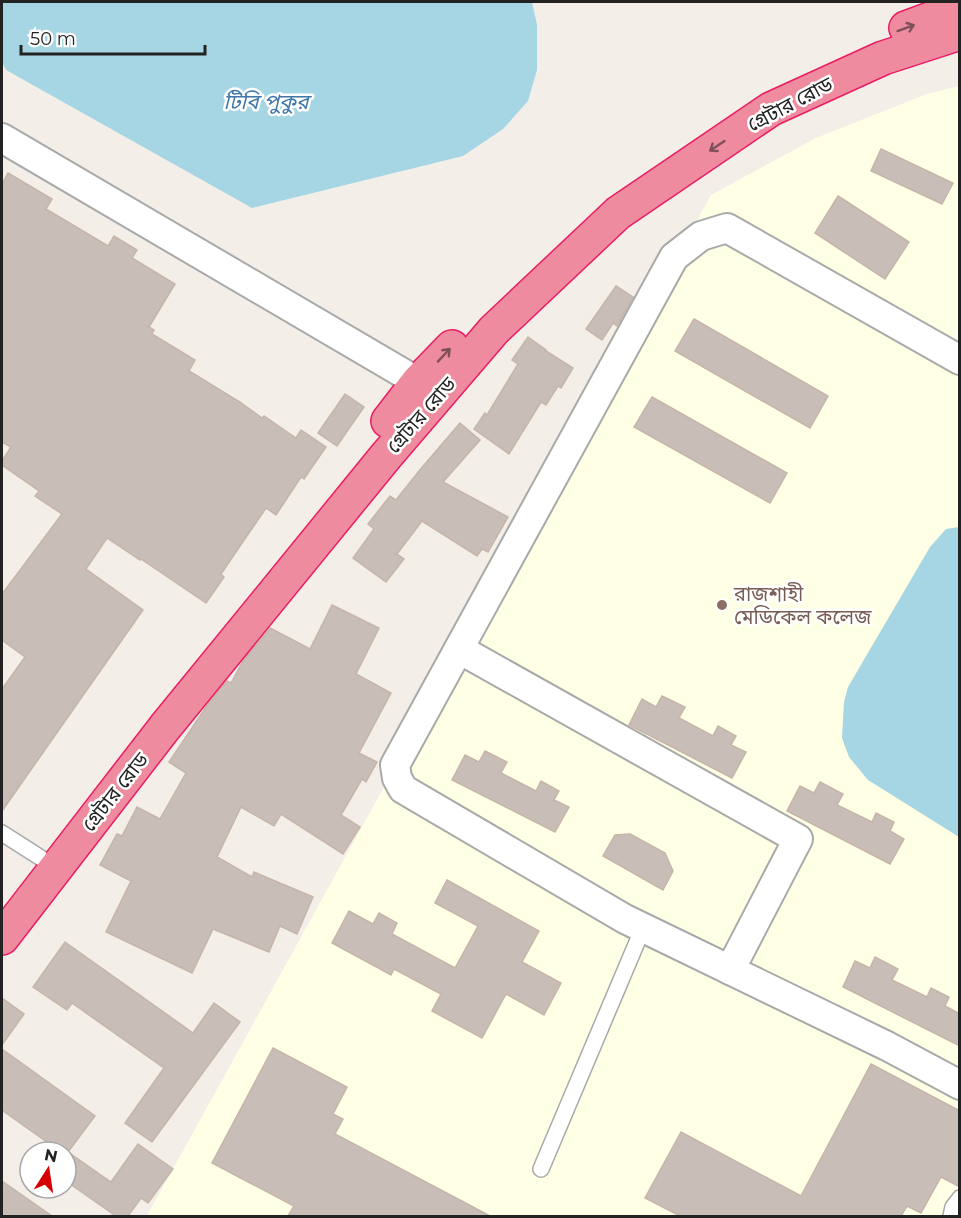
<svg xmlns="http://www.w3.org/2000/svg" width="961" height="1218" font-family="Montserrat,'Noto Sans Bengali',sans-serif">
<rect width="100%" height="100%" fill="#f3efe8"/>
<polygon fill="#ffffe5" points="959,86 959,1216 147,1216 711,195 816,138 927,94"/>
<g fill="#a6d6e3">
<polygon points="2,2 532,2 537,25 537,70 528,101 503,129 463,156 252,208 6,70 2,62"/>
<polygon points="959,527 960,527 959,837 868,780 849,757 842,738 844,702 848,687 930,547 946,529"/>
</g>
<g fill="#c8beb7" stroke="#c6b5a9" stroke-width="1.5">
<polygon points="881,149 953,183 942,204 871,171"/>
<polygon points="8,173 52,199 46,209 108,246 114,236 137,250 132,258 175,284 149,327 154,330 152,334 195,360 189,371 240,402 262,418 264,416 296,438 301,430 326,447 304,479 301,477 276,515 266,508 221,574 224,577 206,603 141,559 140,560 107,538 86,569 143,610 2,811 2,689 25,657 2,640 2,594 62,514 35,496 39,491 2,465 2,461 11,447 2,442 2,184"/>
<polygon points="838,196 909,242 885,279 815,233"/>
<polygon points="616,286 633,297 617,326 613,323 602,340 586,329"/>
<polygon points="694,319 828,396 810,428 675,351"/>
<polygon points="528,337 546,350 546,351 573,368 561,388 558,386 546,405 541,402 509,454 474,429 485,413 487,415 518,364 512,360"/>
<polygon points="345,394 364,407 337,446 318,433"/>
<polygon points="652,397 787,473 770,503 634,427"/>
<polygon points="460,423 480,440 443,482 508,517 488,552 482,549 477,556 422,521 397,554 404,559 386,582 353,558 374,529 368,524 390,496 396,500 419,471"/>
<polygon points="332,605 379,628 356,674 391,693 359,753 377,762 366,782 362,779 341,815 360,827 343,854 281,814 274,826 241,807 217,857 252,877 254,872 313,897 297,934 280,926 269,952 213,929 192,973 106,932 131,881 100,865 117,834 122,836 137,807 160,819 186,773 169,762 208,704 227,681 231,683 243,661 270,628 310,649"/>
<polygon points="662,696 685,707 679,718 713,736 718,726 736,736 731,745 746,752 732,778 629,725 642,699 656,707"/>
<polygon points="485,751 507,762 501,773 536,791 541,781 559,791 554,800 569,807 555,832 452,780 465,755 479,762"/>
<polygon points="820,782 843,794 837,805 872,822 876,813 894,822 890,831 904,839 890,864 787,811 800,786 814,793"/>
<polygon points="630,834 665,853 673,871 663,890 603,856 615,835"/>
<polygon points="447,880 539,931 522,962 561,983 544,1015 506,994 482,1038 432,1011 441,994 394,969 391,975 332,943 349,911 373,924 379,913 397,923 392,934 455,968 478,926 435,903"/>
<polygon points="65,942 193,1033 214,1003 240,1022 152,1142 125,1123 164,1068 72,1003 67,1010 33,987"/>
<polygon points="875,957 898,969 892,980 927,997 931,988 949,997 945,1006 960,1014 960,1046 843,987 855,961 870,968"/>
<polygon points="2,998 24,1014 2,1045"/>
<polygon points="273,1048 347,1087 333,1114 343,1119 335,1134 490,1216 288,1216 294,1206 212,1163"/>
<polygon points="2,1049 95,1116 68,1152 111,1182 138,1144 173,1169 148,1203 141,1198 128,1216 116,1216 66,1181 66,1152 61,1152 2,1110"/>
<polygon points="871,1064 960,1111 960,1187 941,1177 921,1213 907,1206 901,1216 680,1216 645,1198 681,1132 801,1196"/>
<polygon points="2,1181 52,1216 2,1216"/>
</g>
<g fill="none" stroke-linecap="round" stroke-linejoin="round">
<defs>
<g id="lane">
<polyline points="2,833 41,858"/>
<polyline points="541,1169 643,928"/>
<polyline points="951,1216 953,1207 960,1198"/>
</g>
<g id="street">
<polyline points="2,138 418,382"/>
<polyline points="960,360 727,228 701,236 674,257 395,765 397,778 403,789 625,919 887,1046 960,1085"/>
<polyline points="459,649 798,839 730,970"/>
</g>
<g id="highway">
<polyline points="906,28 960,8"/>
<polyline points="388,421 418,382 452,347"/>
<polyline points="2,938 165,727 386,456 494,330 618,213 771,109 883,58 960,33"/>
</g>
</defs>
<use href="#lane" stroke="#a9a9a9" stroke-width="18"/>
<use href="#street" stroke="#a9a9a9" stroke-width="32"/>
<use href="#highway" stroke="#ea1c66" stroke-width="36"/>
<use href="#lane" stroke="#fff" stroke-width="15"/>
<use href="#street" stroke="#fff" stroke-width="28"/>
<use href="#highway" stroke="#ef8b9f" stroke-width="33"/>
</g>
<defs><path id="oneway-shaft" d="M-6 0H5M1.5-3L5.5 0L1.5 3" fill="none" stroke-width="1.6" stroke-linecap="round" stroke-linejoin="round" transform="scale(1.5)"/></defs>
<g stroke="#7e515a">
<use href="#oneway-shaft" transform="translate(906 28) rotate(-20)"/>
<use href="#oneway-shaft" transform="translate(717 146) rotate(146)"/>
<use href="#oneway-shaft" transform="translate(444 355) rotate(-47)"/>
</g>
<circle fill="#8d6e63" stroke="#fff" stroke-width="2" cx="722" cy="605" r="6"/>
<g text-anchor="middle" stroke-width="5" stroke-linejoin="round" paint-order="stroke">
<g font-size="20" fill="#222" stroke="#fff">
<text transform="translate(790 104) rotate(-28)" y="7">গ্রেটার রোড</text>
<text transform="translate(421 415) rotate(-49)" y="7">গ্রেটার রোড</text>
<text transform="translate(115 792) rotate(-52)" y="7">গ্রেটার রোড</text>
</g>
<g font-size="20" fill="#785e54" stroke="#fff" text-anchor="start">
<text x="734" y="601">রাজশাহী<tspan x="734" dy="23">মেডিকেল কলেজ</tspan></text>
</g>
<g font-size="21" font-style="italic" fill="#4077aa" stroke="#fff">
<text x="266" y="109">টিবি পুকুর</text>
</g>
</g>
<rect width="961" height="1218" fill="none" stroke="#222222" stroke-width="6"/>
<g transform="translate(48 1170) rotate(12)"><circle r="28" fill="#ffffff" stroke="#a7a7a7" stroke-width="1.5"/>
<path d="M0-4.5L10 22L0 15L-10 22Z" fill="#d40004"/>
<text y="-9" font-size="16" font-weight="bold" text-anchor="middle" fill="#222222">N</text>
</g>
<path d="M21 45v9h184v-9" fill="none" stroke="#222222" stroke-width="3"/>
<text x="30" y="45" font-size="18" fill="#222222" stroke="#ffffff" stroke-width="4.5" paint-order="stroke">50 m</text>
</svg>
